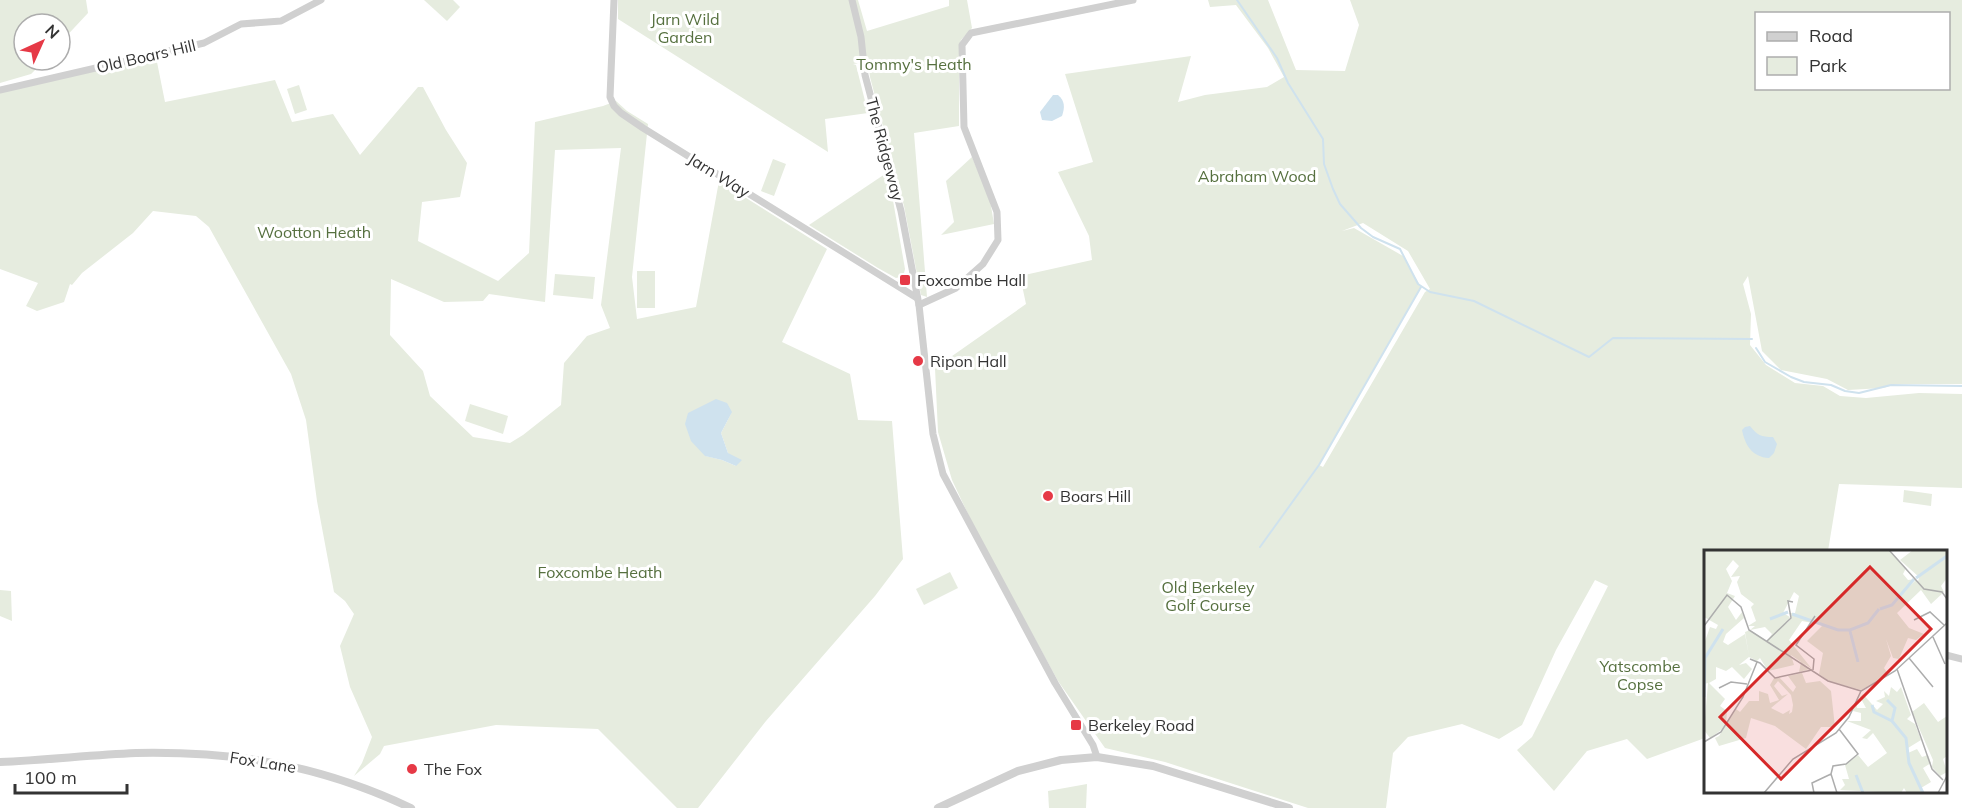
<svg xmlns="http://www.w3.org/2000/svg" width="1962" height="808" font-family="Mulish,sans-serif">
<rect width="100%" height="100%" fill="#fff"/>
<g fill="#e6ecdf" fill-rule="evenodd">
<polygon points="0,0 86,0 88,13 60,43 60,24 24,24 24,60 45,60 31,74 0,83"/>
<polygon points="424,0 453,0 460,7 447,21"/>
<polygon points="618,0 858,0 867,31 949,6 949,0 967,0 972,28 961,40 959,47 959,126 914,133 927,297 921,295 904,206 870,77 868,62 853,64 856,65 868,113 825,119 828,152 618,19"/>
<path d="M 1208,0 L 1268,0 L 1296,70 L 1345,71 L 1359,25 L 1350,0 L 1962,0 L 1962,384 L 1897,384 L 1883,388 L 1848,390 L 1827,379 L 1781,370 L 1762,351 L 1748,276 L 1743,284 L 1751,314 L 1750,345 L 1766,365 L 1795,383 L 1823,386 L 1840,396 L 1866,398 L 1919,393 L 1962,394 L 1962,488 L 1839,484 L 1828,551 L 1706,552 L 1705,738 L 1647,759 L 1627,739 L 1587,751 L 1554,791 L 1517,750 L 1532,737 L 1608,586 L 1595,580 L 1556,650 L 1522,725 L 1499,739 L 1462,724 L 1408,737 L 1393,753 L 1386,808 L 1308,808 L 1165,762 L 1105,748 L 1058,681 L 976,531 L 952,480 L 938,432 L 935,368 L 1026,304 L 1020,276 L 1092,260 L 1089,236 L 1058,172 L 1093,162 L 1065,74 L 1191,56 L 1178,102 L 1205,95 L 1267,87 L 1284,77 L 1268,48 L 1236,5 L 1210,7 ZM 1756,14 L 1948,14 L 1948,88 L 1756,88 ZM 1363,223 L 1408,251 L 1430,289 L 1425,292 L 1323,467 L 1319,465 L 1421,287 L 1403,256 L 1354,228 L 1342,231 Z"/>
<path d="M 156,57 L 165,102 L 275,80 L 292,122 L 333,114 L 360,155 L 418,87 L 423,87 L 446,130 L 467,163 L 460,197 L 422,202 L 418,241 L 498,281 L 529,253 L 535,122 L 603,106 L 616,101 L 627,111 L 648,124 L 632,277 L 637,319 L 696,307 L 719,181 L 827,249 L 782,342 L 850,374 L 858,420 L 892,421 L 903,559 L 875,596 L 766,721 L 698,808 L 677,808 L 598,729 L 496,725 L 384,746 L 380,754 L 354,776 L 362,763 L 372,737 L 350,687 L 340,646 L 354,614 L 345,601 L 334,592 L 317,501 L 306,420 L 291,374 L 209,227 L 196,216 L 153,211 L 133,233 L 82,273 L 72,285 L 70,284 L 64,302 L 37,311 L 26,306 L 38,283 L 0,269 L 0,92 ZM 621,148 L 601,305 L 610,328 L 587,336 L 564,363 L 561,405 L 523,435 L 510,443 L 473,437 L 430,396 L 423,371 L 390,335 L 391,279 L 444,302 L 483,301 L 489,294 L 545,302 L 555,150 ZM 732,412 L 721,433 L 728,453 L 736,466 L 722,460 L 706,456 Z"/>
<polygon points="299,85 307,110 295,114 287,89"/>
<polygon points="972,157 990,200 994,224 941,235 954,222 946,181"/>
<polygon points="773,159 786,164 774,196 761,191"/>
<polygon points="888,172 905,269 904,273 900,277 896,278 878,268 809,225"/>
<rect x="637" y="271" width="18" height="37"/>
<polygon points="555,274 595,277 593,299 553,295"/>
<polygon points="470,404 508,416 503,434 465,421"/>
<polygon points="1904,490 1932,494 1931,506 1903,502"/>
<polygon points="950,572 958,588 924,605 916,589"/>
<polygon points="0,590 11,591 12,621 0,616"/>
<polygon points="1087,784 1086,808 1049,808 1048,791"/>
</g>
<g fill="#cfe2ee">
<path d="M 1053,95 L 1058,95 C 1065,101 1065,107 1062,116 L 1052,121 L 1042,120 L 1040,112 Z"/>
<polygon points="716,399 727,403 732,412 721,433 728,453 742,460 736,466 722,460 705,456 691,441 685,424 688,413"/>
<path d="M 1750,426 C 1757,435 1761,437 1773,437 L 1777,444 L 1774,453 L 1769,458 C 1752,457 1745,445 1742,430 L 1745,427 Z"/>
</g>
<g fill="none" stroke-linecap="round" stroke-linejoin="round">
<g stroke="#cfe2ee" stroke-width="2">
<polyline points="1237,0 1277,58 1288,83 1323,139 1324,164 1333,189 1340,204 1361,228 1373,237 1400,249 1418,284 1430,292 1474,301 1589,357 1613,338 1752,339"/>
<polyline points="1756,348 1765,362 1791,377 1804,382 1831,385 1845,391 1859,393 1891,385 1962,386"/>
<polyline points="1260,547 1319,465 1421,287"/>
</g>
<g stroke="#d0d0d0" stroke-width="7">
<polyline points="614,0 610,97 614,106 621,113 643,128 917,298"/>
<polyline points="852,0 861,37 865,75 901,211 919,305 933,434 943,474 1055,683 1093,745 1097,757"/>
<polyline points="0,90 204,43 241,24 281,21 321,0"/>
<polyline points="919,305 956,288 983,264 998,240 997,212 964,127 962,45 971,33 1133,0"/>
<polyline points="1946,655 1962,659"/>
</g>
<g stroke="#d0d0d0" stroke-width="8">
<path d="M 0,762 C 46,760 91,755 136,753 C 236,751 320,765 411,808"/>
<polyline points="938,808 1018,771 1061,760 1097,757 1153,766 1289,808"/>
</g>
</g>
<g fill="#e63946" stroke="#fff" stroke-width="2">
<rect x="899" y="274" width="12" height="12" rx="3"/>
<circle cx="918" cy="361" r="6"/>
<circle cx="1048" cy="496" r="6"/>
<rect x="1070" y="719" width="12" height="12" rx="3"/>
<circle cx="412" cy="769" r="6"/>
</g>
<g text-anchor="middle" stroke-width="6" stroke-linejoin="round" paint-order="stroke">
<g font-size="16" fill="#56703f" stroke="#fff">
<text x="685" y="25">Jarn Wild<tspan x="685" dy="18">Garden</tspan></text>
<text x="914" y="70">Tommy's Heath</text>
<text x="1257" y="182">Abraham Wood</text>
<text x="314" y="238">Wootton Heath</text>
<text x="600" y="578">Foxcombe Heath</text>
<text x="1208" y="593">Old Berkeley<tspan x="1208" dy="18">Golf Course</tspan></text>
<text x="1640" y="672">Yatscombe<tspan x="1640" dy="18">Copse</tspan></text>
</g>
<g font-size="16" fill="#333" stroke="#fff">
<text transform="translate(146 56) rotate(-13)" y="6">Old Boars Hill</text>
<text transform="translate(885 149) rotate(75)" y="6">The Ridgeway</text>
<text transform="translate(719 175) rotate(32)" y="6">Jarn Way</text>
<text transform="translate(263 762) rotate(9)" y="6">Fox Lane</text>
</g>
<g font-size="16" fill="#333" stroke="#fff" text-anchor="start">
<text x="917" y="286">Foxcombe Hall</text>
<text x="930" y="367">Ripon Hall</text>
<text x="1060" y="502">Boars Hill</text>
<text x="1088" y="731">Berkeley Road</text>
<text x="424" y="775">The Fox</text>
</g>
</g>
<g transform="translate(1704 550)">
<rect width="243" height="243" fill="#fff"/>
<path d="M 0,0 L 185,0 L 202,18 L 199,24 L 204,30 L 212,29 L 202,37 L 200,41 L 212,30 L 214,32 L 215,27 L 196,10 L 209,0 L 243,0 L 243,28 L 237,36 L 240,42 L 227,54 L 217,40 L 193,63 L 205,78 L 220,84 L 212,90 L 204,88 L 195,109 L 189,108 L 182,89 L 187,106 L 180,118 L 185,125 L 157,140 L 125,131 L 115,124 L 119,103 L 103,91 L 119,75 L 98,71 L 85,90 L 108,119 L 98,112 L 106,119 L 95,122 L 97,112 L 87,105 L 90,115 L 64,121 L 56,108 L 53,111 L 45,107 L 35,115 L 42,113 L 48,119 L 40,129 L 28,117 L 22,121 L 12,117 L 12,129 L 5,133 L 21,149 L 16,156 L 23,161 L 22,175 L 32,159 L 36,162 L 45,151 L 55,151 L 55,141 L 64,144 L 66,153 L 75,150 L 66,135 L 70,128 L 75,127 L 89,142 L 92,137 L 84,126 L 98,123 L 102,133 L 116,131 L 127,141 L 131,177 L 117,177 L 102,199 L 71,176 L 47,168 L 42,188 L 15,196 L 11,188 L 15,186 L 20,178 L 6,188 L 0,180 L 4,133 L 0,134 L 0,144 L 0,94 L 6,77 L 12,79 L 14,75 L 0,67 ZM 29,10 L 35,16 L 27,27 L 36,26 L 33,32 L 37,44 L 50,54 L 47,57 L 52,71 L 44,76 L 51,76 L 46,80 L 61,77 L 68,84 L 63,91 L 46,80 L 41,82 L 45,106 L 41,84 L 24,95 L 19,92 L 22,84 L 40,68 L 38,62 L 32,70 L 24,57 L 31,46 L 23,43 L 28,31 L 22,19 ZM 90,42 L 95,46 L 91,63 L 85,63 L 88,68 L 82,74 L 86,67 L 79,63 ZM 74,131 L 87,145 L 89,155 L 88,162 L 85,164 L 86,160 L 79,164 L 67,158 L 84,144 L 78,146 L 70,136 ZM 187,137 L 193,142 L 197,137 L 207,165 L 203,169 L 211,174 L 217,190 L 204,198 L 204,203 L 213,199 L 218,207 L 224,205 L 227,213 L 219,218 L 227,232 L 217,238 L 219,243 L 203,243 L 200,238 L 197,243 L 136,240 L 141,235 L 138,229 L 145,229 L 141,215 L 154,205 L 164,217 L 183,203 L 169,183 L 163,189 L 158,188 L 167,180 L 143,171 L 157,171 L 157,163 L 149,161 L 152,152 L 153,158 L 162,158 L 156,147 L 159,144 L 173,160 L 179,154 L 172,151 L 181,147 L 180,141 L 185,146 ZM 220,153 L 234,172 L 243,166 L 243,206 L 239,209 L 243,222 L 236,226 L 228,217 L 229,210 L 208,162 Z" fill="#e6ecdf" fill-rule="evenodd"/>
<path fill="none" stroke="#cfe2ee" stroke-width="3" d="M 212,28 L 243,6M 176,59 L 188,55 L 210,29M 88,64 L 134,80 L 146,80 L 164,73 L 175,59M 66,69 L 84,62M 146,81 L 154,112M 0,147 L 1,108 L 19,79M 183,150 L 191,158 L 188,171 L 202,188 L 205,213 L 219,243M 168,155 L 170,162 L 188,171M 152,225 L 159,243"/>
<path fill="none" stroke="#adadad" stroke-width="1.5" d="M 185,0 L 220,39 L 238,42 L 243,49M 210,70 L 226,62 L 240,75M 0,76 L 23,45 L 37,57 L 45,80 L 124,131 L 157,141M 229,87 L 241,114M 63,91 L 87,68 L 84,51 L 89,52M 205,108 L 229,137M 46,109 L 56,113 L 71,128 L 108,120M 193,119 L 228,219 L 239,230M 109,120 L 110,109 L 92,95 L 111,66M 15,138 L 27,132 L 43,134M 0,192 L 17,182 L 39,147 L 53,112M 60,243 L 89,209 L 132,183 L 145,167 L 157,141 L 191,121 L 243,73M 110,243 L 108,233 L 127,224M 133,243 L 127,224 L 129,216 L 142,214 L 154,204 L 135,179M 234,243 L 243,226"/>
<path fill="#d62828" fill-opacity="0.15" stroke="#d62828" stroke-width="3" d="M 166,17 L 227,79 L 77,229 L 16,167 Z"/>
<rect width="243" height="243" fill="none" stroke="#333" stroke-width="3"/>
</g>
<rect x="1755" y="12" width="195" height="78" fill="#ffffff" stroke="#adadad" stroke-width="1.5"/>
<rect x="1767" y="32" width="30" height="9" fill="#d0d0d0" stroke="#adadad" stroke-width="1.5"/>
<text x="1809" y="42" font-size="18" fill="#333333">Road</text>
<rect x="1767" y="57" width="30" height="18" fill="#e6ecdf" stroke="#adadad" stroke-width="1.5"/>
<text x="1809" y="72" font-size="18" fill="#333333">Park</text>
<g transform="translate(42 42) rotate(45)"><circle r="28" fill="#ffffff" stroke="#adadad" stroke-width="1.5"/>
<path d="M0-4.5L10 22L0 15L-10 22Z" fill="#e63946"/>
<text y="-9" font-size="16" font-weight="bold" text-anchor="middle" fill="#333333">N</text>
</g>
<path d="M15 784v9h112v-9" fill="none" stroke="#333333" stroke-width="3"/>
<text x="24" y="784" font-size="18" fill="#333333" stroke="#ffffff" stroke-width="4.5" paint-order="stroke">100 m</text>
</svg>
